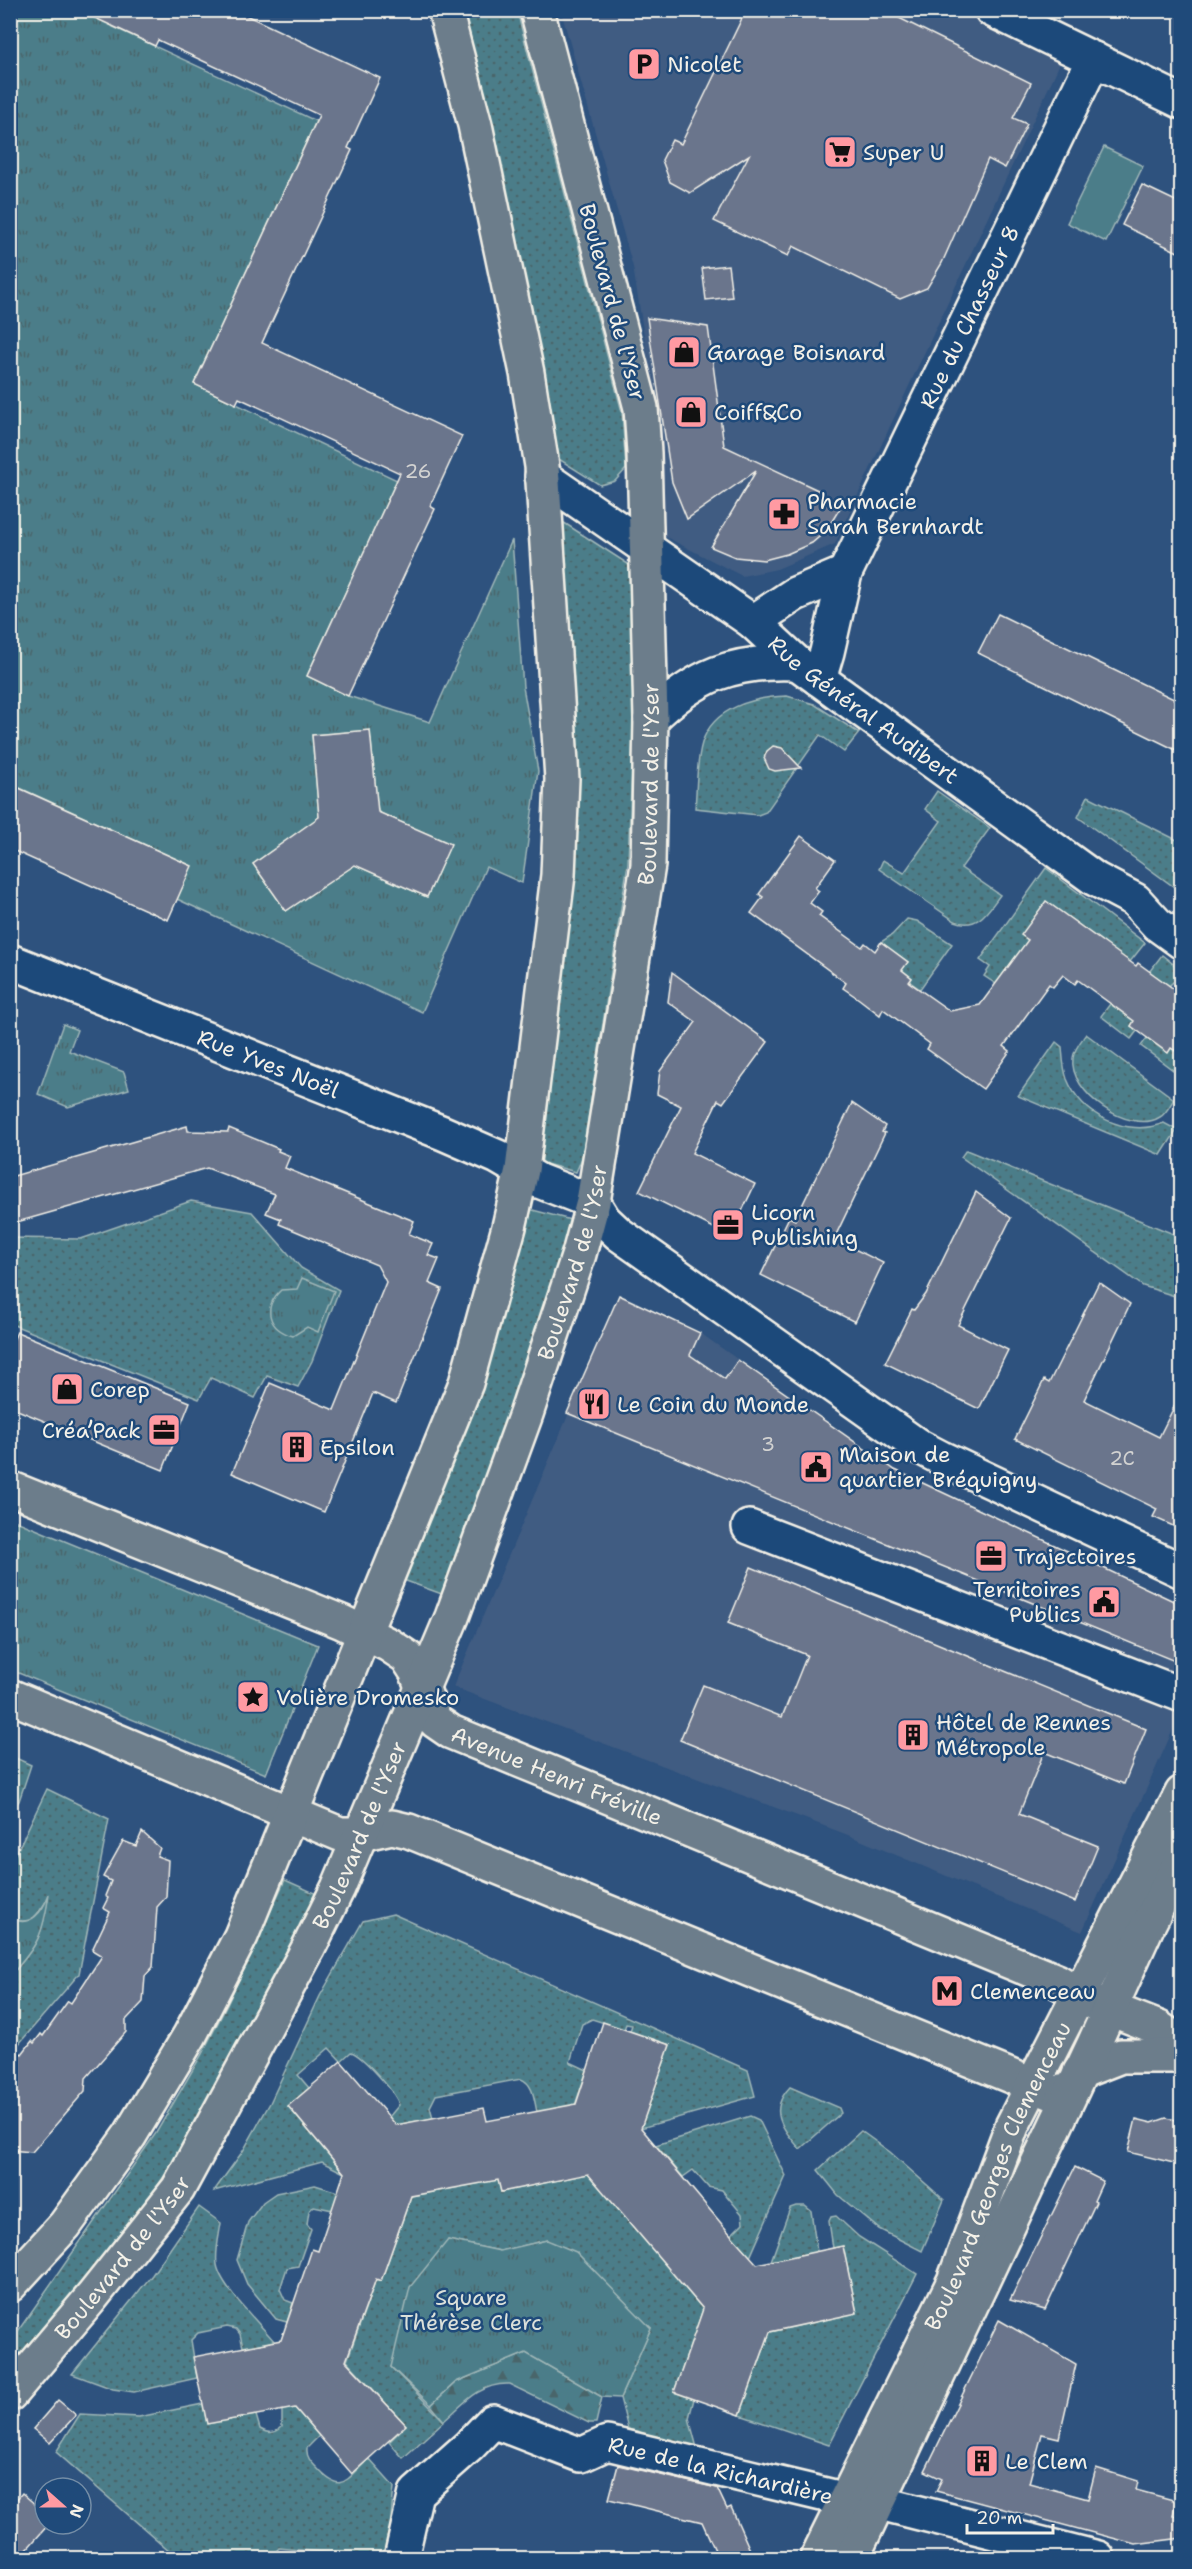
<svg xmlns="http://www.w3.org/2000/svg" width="1192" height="2569" font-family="'Shantell Sans',sans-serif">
<defs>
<pattern id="grass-dots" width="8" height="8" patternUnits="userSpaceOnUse" patternTransform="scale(1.5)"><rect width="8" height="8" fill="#4b7d89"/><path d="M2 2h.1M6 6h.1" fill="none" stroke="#4a656b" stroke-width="1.8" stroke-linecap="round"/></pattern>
<pattern id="forest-firs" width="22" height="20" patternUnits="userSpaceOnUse" patternTransform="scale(1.5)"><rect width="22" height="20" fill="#4b7d89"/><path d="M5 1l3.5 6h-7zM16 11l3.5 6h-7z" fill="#4a656b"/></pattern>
<pattern id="park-tufts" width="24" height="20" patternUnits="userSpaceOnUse" patternTransform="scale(1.5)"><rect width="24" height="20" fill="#4b7d89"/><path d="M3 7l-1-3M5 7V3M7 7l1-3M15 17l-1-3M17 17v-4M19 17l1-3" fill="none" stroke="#4a656b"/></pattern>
</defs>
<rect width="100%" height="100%" fill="#2e527e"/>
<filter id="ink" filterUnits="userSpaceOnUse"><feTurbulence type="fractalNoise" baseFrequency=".0167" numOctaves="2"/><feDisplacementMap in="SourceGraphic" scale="12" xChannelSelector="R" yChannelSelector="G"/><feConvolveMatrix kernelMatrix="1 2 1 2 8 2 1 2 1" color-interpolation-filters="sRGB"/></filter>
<g filter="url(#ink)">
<g fill="#405c82">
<polygon points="561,11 959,11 1061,61 835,544 777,569 742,576 662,535 660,434 633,267"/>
<polygon points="619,1295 700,1333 901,1474 1181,1603 1181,1712 1082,1932 843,1833 453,1687"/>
</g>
<g fill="url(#grass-dots)" stroke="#a0b7b8" stroke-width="1.5">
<polygon points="456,11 517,11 622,412 626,469 615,481 600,485 554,456"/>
<polygon points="555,517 631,566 634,713 628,863 582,1158 576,1172 535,1161"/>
<path d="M 787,696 L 814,704 L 859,733 L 844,752 L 820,735 L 766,812 L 758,815 L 695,808 C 697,787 696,763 702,743 C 713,707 755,697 787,696 Z"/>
<path d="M 937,791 L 990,828 L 961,868 L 1000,895 C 988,911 978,930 955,921 L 879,869 L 883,860 L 904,873 L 941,821 L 925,809 Z"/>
<polygon points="1088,796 1181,842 1181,892 1078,817"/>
<polygon points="1046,868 1145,943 1125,968 1103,942 1046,901 1022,935 1028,940 996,984 984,976 990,967 980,960"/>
<polygon points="907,919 917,921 952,944 920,989 910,982 912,978 902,970 908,962 881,942 892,935"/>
<polygon points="1162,955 1181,970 1181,988 1173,982 1169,986 1149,972"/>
<polygon points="1110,1004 1134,1021 1131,1026 1137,1031 1131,1039 1101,1016"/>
<path d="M 1086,1034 L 1174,1099 C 1170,1105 1166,1114 1160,1117 C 1130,1136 1068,1092 1073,1058 C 1074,1049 1081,1041 1086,1034 Z"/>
<polygon points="1147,1038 1167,1053 1171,1048 1181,1055 1181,1076 1141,1046"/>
<path d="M 1056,1042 L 1062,1047 C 1063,1058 1063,1068 1067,1079 C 1081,1115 1127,1138 1164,1123 L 1177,1130 L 1161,1155 L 1018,1096 Z"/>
<polygon points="966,1150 1181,1237 1181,1298 1143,1286 961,1157"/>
<polygon points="191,1201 252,1212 301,1268 339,1290 312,1361 298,1387 267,1376 255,1398 211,1378 199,1399 11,1324 10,1238 81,1239"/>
<polygon points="525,1208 571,1220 517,1406 450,1597 398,1578"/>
<polygon points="11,1756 31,1765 19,1801 11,1811"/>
<path d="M 47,1789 L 109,1819 L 79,1974 L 11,2053 L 11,1975 C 37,1946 42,1937 48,1898 C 40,1912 31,1928 11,1918 L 10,1866 Z"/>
<polygon points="285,1880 319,1895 184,2147 101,2269 11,2378 11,2341 156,2133 202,2054 227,2005"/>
<path d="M 393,1914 L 748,2070 L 755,2096 L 641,2128 L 670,2045 L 630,2031 L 632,2025 L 626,2024 L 624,2029 L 592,2019 L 582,2024 L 570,2062 L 587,2070 L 575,2105 L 537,2112 C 534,2100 534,2084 521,2079 L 436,2095 L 430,2107 L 433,2118 L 396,2125 L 389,2117 L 399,2105 C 397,2094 362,2055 351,2052 L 341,2061 L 329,2048 L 298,2075 L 309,2088 L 288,2106 L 344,2173 L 322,2162 L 214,2191 L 243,2151 L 270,2103 L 320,1996 L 363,1921 Z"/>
<path d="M 790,2087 L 839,2108 L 841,2113 L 800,2149 C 783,2129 767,2111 790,2087 Z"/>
<polygon points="750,2116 759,2120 786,2176 750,2257 731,2235 743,2223 742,2214 722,2190 708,2187 693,2170 683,2177 656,2145"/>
<polygon points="861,2131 890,2152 944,2200 922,2251 879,2229 838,2195 818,2170"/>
<polygon points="588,2174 703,2309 674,2392 694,2399 689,2418 697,2448 628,2429 620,2398 651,2328 547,2240 500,2251 448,2240 391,2367 444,2421 403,2458 389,2442 406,2425 347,2361 376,2279 381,2281 411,2196 498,2180 501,2192"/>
<polygon points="315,2185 338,2192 333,2210 314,2206 309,2211 307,2224 311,2229 298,2266 287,2268 280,2289 285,2300 293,2303 287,2322 276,2319 247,2284 237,2260 248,2222 263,2202 276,2193"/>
<polygon points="796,2206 805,2206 811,2211 817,2252 771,2261 790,2208"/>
<path d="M 199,2207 L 221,2223 C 219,2237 215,2251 217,2265 C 221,2287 259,2323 274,2341 L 243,2347 L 240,2334 L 236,2329 L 227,2327 L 198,2333 L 191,2340 L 197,2378 L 134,2392 L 113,2389 L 72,2374 L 152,2275 Z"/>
<polygon points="836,2216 859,2237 917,2274 829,2445 740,2415 770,2332 857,2313 843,2247 833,2248 829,2221 831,2217"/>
<path d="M 203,2404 L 207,2424 L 256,2415 L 260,2429 C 268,2434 275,2434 282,2427 L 282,2410 L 295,2408 L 319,2436 L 307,2448 C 306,2457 311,2462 317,2468 C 342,2496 346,2479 369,2459 L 394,2487 L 387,2558 L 279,2548 L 270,2558 L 178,2558 L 56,2452 L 80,2414 L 139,2417 Z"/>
</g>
<path fill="url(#forest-firs)" stroke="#a0b7b8" stroke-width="1.5" d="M 526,2353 L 602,2397 L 596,2423 L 589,2423 L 509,2384 C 480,2383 464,2403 444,2421 L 431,2405 L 456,2382 Z"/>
<g fill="url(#park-tufts)" stroke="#a0b7b8" stroke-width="1.5" fill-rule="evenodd">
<path d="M 11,11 L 120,11 L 113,27 L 316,121 L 194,384 L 397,480 L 307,676 L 348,696 L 430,722 L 512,540 L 523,687 L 538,771 L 522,883 L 486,867 L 422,1012 L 177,899 L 191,866 L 11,784 ZM 370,730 L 378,812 L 450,845 L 427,897 L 355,865 L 286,911 L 253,864 L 319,817 L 312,735 Z"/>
<polygon points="63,1024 77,1030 69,1051 124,1072 129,1089 68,1107 38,1094"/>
<path d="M 302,1278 L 334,1291 L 318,1332 L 307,1327 L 293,1336 C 268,1329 262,1308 281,1290 L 297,1289 Z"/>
<polygon points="11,1519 318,1645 266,1774 11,1670"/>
<path d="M 49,1894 C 43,1935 38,1945 11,1975 L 11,1918 C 31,1929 43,1911 49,1894 Z"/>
<polygon points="448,2240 500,2251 547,2240 576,2252 651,2328 620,2398 602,2397 526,2353 456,2382 431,2405 391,2367 410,2287"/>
</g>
<polygon fill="#4b7d89" stroke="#a0b7b8" stroke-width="1.5" points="1104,147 1143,166 1106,242 1067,223"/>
<g fill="#6b748c" stroke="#f4f1e8" stroke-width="1.5">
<polygon points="78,10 235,10 380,78 348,148 352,150 262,343 462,436 430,506 435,509 348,696 307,676 400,473 239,398 236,404 194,384 319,115 158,40 155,46"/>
<polygon points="746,10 883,10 1031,83 1013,118 1027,124 1005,168 988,159 942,263 927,288 900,299 793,246 788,256 714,221 749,155 690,193 670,182 662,160 672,140 681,144"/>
<polygon points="1142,185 1182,204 1182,254 1122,225"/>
<polygon points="728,265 732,297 706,300 702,268"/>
<polygon points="647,318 708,327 724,446 820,491 818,496 840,508 826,531 812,543 787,554 764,560 735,557 711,547 756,471 687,519 672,482"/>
<polygon points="998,614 1182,703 1182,753 978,653"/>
<polygon points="370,730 378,812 451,844 427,897 355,865 286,911 253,864 319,817 312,735"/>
<polygon points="773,746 782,748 801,768 775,771 769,769 764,758 767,751"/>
<polygon points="10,784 192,866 168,920 10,849"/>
<polygon points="801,836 835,860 815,888 819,891 810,903 822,912 819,916 862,947 865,943 875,951 881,942 908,962 902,970 912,978 909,982 950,1011 980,1005 1028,940 1021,935 1046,901 1136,966 1138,963 1182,995 1182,1055 1171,1048 1168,1053 1131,1026 1134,1021 1078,980 1075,984 1063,975 1053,987 1049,984 1004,1046 1010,1051 983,1089 927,1049 930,1044 883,1009 880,1015 859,999 843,988 846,983 751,913 763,897 759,894"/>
<polygon points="672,972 768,1042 723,1103 718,1100 692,1153 755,1184 730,1236 639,1191 681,1106 657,1094 660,1071 696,1022 668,1002"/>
<polygon points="852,1103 885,1126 882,1132 885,1133 834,1239 883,1263 855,1322 761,1275 789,1217 795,1220"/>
<polygon points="187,1126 188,1131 228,1132 229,1128 279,1149 278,1151 290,1156 285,1168 414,1221 409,1234 433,1244 428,1255 439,1259 429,1283 442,1289 396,1403 373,1393 324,1512 232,1473 270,1383 334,1410 386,1282 377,1265 279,1224 281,1219 266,1213 275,1194 207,1168 10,1224 10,1177"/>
<polygon points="976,1192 1011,1218 958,1325 1008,1350 979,1409 885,1363 912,1309 914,1310 926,1294"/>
<polygon points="1099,1282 1130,1304 1084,1400 1159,1437 1182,1391 1182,1530 1153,1517 1157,1509 1015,1439 1044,1380 1049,1383"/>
<polygon points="619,1295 700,1333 690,1355 725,1379 738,1360 895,1470 1182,1605 1182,1664 567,1413"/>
<polygon points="17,1332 190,1402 163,1470 10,1407 10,1347"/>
<polygon points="751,1567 1146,1729 1124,1784 1044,1752 1019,1814 1098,1846 1075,1902 680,1740 703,1685 782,1717 807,1655 728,1623"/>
<polygon points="142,1832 160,1848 157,1856 168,1860 166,1897 157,1907 153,1967 145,1976 143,2002 126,2020 126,2032 86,2078 85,2091 32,2152 10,2150 10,2047 22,2054 32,2041 34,2043 41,2034 43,2036 68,2001 71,2003 102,1956 92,1950 110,1912 103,1908 108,1898 105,1896 111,1881 103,1877 123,1841 136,1846"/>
<polygon points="603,2022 670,2045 641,2128 731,2235 757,2264 843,2246 857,2313 770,2332 740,2415 674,2392 703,2309 588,2174 501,2192 498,2180 411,2196 381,2281 376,2279 346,2361 406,2425 352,2474 295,2408 207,2424 193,2357 281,2340 312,2249 318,2251 344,2173 288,2106 341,2061 396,2125 484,2108 487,2121 576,2104"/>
<polygon points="1166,2118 1182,2121 1182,2165 1128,2152 1136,2119 1152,2123"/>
<polygon points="1075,2167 1103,2181 1094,2201 1096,2202 1045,2310 1010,2300"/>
<polygon points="999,2320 1076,2364 1059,2438 1042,2434 1029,2483 1088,2499 1096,2468 1138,2481 1136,2490 1177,2501 1173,2515 1182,2517 1182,2538 1135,2544 936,2491 942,2479 925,2471"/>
<polygon points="58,2400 76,2415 50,2443 33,2429"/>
<polygon points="618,2465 717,2488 727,2509 731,2507 754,2559 719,2559 702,2522 609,2499"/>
<polygon points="22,2493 45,2513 45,2524 49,2524 18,2559 10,2559 10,2507"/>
</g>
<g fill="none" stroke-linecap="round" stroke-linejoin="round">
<defs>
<g id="minor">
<polyline points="992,10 1182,102"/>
<path id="s1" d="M 542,476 L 753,622 L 797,663 L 1095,879 L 1135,900 L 1157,924 L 1182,942"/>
<polyline points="753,622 795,594 845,573"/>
<path id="s2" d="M 819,679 L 827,652 L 845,573 L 1094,59"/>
<path d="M 651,719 C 696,675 733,660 797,663"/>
<path id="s3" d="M 10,961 L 443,1133 L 498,1157 L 539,1181 L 593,1202 L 604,1220 L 619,1234 L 918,1446 L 941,1458 L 1182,1571"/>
<polyline points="749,1527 1182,1695"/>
<path id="s4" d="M 401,2558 L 416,2493 L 469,2446 L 493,2421 L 581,2455 L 607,2443 L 847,2500 L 880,2503 L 1098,2558"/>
</g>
<g id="major">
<path id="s5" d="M 10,1488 L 342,1622 L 389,1645 L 407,1657 L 416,1671 L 435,1721 L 451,1732 L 1057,1981 L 1092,2002 L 1159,2028 L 1182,2044"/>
<polyline points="10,1696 340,1834 361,1834 392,1827 409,1831 1052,2093 1071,2091"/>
<polyline points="1080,2072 1121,2056 1182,2056"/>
<polyline points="10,2285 65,2225 130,2135 190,2035 241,1936 466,1383 509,1227 522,1170 558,875 562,779 542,466 527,373 475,125 445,10"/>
<path id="s6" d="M 10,2394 L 92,2297 L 178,2189 L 308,1949 L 338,1888 L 452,1617 L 526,1414 L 579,1254 L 593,1202 L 648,865 L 651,719 L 644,453 L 641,408 L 537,10"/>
<path id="s7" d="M 817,2558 L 954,2281 L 1012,2126 L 1182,1793"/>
<polyline points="852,2558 1094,2044 1147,1927 1182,1858"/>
</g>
</defs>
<use href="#minor" stroke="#f4f1e8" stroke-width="38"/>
<use href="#major" stroke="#f4f1e8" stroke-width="38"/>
<use href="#minor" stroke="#1f4a7a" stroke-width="33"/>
<use href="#major" stroke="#6c7d8b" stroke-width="33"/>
</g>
</g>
<defs>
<symbol id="parking-square" viewBox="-11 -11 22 22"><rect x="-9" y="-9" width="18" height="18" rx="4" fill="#ff9aa2" stroke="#1f4a7a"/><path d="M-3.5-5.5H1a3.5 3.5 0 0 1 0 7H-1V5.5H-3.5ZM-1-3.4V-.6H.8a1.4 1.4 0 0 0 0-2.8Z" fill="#111"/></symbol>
<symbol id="supermarket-square" viewBox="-11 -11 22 22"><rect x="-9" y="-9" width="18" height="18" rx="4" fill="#ff9aa2" stroke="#1f4a7a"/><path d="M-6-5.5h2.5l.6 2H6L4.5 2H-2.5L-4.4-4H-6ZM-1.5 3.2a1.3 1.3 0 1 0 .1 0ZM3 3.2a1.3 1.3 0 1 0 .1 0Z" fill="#111"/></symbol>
<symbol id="shop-square" viewBox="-11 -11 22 22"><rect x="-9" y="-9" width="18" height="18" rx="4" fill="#ff9aa2" stroke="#1f4a7a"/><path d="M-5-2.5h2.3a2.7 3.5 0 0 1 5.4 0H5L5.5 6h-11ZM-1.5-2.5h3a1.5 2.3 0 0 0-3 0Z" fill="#111"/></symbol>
<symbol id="pharmacy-square" viewBox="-11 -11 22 22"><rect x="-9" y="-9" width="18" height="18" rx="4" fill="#ff9aa2" stroke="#1f4a7a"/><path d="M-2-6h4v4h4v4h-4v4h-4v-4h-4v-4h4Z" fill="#111"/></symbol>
<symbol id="office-square" viewBox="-11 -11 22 22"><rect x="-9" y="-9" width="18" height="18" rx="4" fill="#ff9aa2" stroke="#1f4a7a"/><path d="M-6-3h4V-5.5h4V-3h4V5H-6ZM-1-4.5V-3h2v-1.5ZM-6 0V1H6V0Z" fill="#111"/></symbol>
<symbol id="restaurant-square" viewBox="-11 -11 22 22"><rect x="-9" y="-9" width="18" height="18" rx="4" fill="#ff9aa2" stroke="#1f4a7a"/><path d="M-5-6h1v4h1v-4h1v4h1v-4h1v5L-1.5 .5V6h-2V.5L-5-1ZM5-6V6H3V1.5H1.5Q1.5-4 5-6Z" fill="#111"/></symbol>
<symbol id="building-square" viewBox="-11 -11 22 22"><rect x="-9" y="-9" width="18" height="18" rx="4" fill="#ff9aa2" stroke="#1f4a7a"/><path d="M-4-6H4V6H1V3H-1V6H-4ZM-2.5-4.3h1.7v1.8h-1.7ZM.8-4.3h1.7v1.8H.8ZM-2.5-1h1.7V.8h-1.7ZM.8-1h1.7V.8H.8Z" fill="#111"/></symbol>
<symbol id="civic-square" viewBox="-11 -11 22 22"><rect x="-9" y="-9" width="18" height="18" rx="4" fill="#ff9aa2" stroke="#1f4a7a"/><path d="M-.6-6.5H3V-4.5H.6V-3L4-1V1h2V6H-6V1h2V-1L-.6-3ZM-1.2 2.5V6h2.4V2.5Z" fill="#111"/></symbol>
<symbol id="sight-square" viewBox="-11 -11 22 22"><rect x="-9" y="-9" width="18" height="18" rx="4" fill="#ff9aa2" stroke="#1f4a7a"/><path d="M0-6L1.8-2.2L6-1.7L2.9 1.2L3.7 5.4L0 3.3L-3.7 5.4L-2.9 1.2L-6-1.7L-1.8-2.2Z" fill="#111"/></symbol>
<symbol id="metro-square" viewBox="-11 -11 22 22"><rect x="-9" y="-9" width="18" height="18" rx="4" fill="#ff9aa2" stroke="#1f4a7a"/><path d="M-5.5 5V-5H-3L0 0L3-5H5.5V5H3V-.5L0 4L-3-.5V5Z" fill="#111"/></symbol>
</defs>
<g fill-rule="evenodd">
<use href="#parking-square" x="625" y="45" width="38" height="38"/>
<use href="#supermarket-square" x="821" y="133" width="38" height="38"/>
<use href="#shop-square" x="665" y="333" width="38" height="38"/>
<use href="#shop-square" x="672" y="393" width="38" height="38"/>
<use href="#pharmacy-square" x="765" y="495" width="38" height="38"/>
<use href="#office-square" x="709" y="1206" width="38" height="38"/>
<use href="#shop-square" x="48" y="1370" width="38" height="38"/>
<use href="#restaurant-square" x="575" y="1385" width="38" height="38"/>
<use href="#office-square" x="145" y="1411" width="38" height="38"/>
<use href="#building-square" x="278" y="1428" width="38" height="38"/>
<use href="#civic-square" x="797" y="1448" width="38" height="38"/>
<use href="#office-square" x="972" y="1537" width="38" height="38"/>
<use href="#civic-square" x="1085" y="1583" width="38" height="38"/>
<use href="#sight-square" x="234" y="1678" width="38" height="38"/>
<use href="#building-square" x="894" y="1716" width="38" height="38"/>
<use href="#metro-square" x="928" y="1972" width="38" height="38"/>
<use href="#building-square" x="963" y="2442" width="38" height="38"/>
</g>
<g text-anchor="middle" stroke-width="5" stroke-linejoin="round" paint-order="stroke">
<g font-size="20" fill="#d2d2d1">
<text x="418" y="478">26</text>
<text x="768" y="1451">3</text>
<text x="1122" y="1465">2C</text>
</g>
<g font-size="22" fill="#f4f1e8" stroke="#1f4a7a" text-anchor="start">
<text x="667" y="72">Nicolet</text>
<text x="863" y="160">Super U</text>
<text x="707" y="360">Garage Boisnard</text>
<text x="714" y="420">Coiff&amp;Co</text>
<text x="807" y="509">Pharmacie<tspan x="807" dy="25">Sarah Bernhardt</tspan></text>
<text x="751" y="1220">Licorn<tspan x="751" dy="25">Publishing</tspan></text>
<text x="90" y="1397">Corep</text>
<text x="617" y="1412">Le Coin du Monde</text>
<text x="141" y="1438" text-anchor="end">Créa’Pack</text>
<text x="320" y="1455">Epsilon</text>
<text x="839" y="1462">Maison de<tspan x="839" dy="25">quartier Bréquigny</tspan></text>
<text x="1014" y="1564">Trajectoires</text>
<text x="1081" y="1597" text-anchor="end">Territoires<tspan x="1081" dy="25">Publics</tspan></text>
<text x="276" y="1705">Volière Dromesko</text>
<text x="936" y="1730">Hôtel de Rennes<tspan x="936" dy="25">Métropole</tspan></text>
<text x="970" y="1999">Clemenceau</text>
<text x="1005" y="2469">Le Clem</text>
</g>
<g font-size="22" fill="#f4f1e8" stroke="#1f4a7a">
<text transform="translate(613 302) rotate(75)" y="8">Boulevard de l'Yser</text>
<text dy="8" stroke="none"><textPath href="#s2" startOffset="394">Rue du Chasseur 8</textPath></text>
<text dy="8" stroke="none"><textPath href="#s1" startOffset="398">Rue Général Audibert</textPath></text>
<text dy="8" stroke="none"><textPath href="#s6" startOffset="1761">Boulevard de l'Yser</textPath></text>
<text dy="8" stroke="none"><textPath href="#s3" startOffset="278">Rue Yves Noël</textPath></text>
<text dy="8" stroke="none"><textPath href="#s6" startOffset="1275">Boulevard de l'Yser</textPath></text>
<text dy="8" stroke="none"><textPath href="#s5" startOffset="636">Avenue Henri Fréville</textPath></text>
<text dy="8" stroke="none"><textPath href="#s6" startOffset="663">Boulevard de l'Yser</textPath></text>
<text dy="8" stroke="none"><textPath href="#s7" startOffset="423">Boulevard Georges Clemenceau</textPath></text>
<text dy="8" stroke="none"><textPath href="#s6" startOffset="177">Boulevard de l'Yser</textPath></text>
<text dy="8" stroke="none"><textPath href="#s4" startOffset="412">Rue de la Richardière</textPath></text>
</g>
<g font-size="22" fill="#dbe0da" stroke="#1f4a7a">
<text x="471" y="2305">Square<tspan x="471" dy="25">Thérèse Clerc</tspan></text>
</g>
</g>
<rect width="1192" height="2569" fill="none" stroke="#1f4a7a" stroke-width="36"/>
<rect x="18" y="18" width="1156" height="2533" fill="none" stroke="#f4f1e8" stroke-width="2" filter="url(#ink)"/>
<g transform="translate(63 2506) rotate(111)"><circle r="28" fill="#1f4a7a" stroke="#748da6" stroke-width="1.5"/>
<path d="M0-4.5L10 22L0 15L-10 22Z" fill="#ff9aa2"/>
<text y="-9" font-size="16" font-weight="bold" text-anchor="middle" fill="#f4f1e8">N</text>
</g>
<path d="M967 2524v9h86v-9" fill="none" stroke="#f4f1e8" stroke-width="3"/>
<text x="976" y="2524" font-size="18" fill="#f4f1e8" stroke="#1f4a7a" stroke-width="4.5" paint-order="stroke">20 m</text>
</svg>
